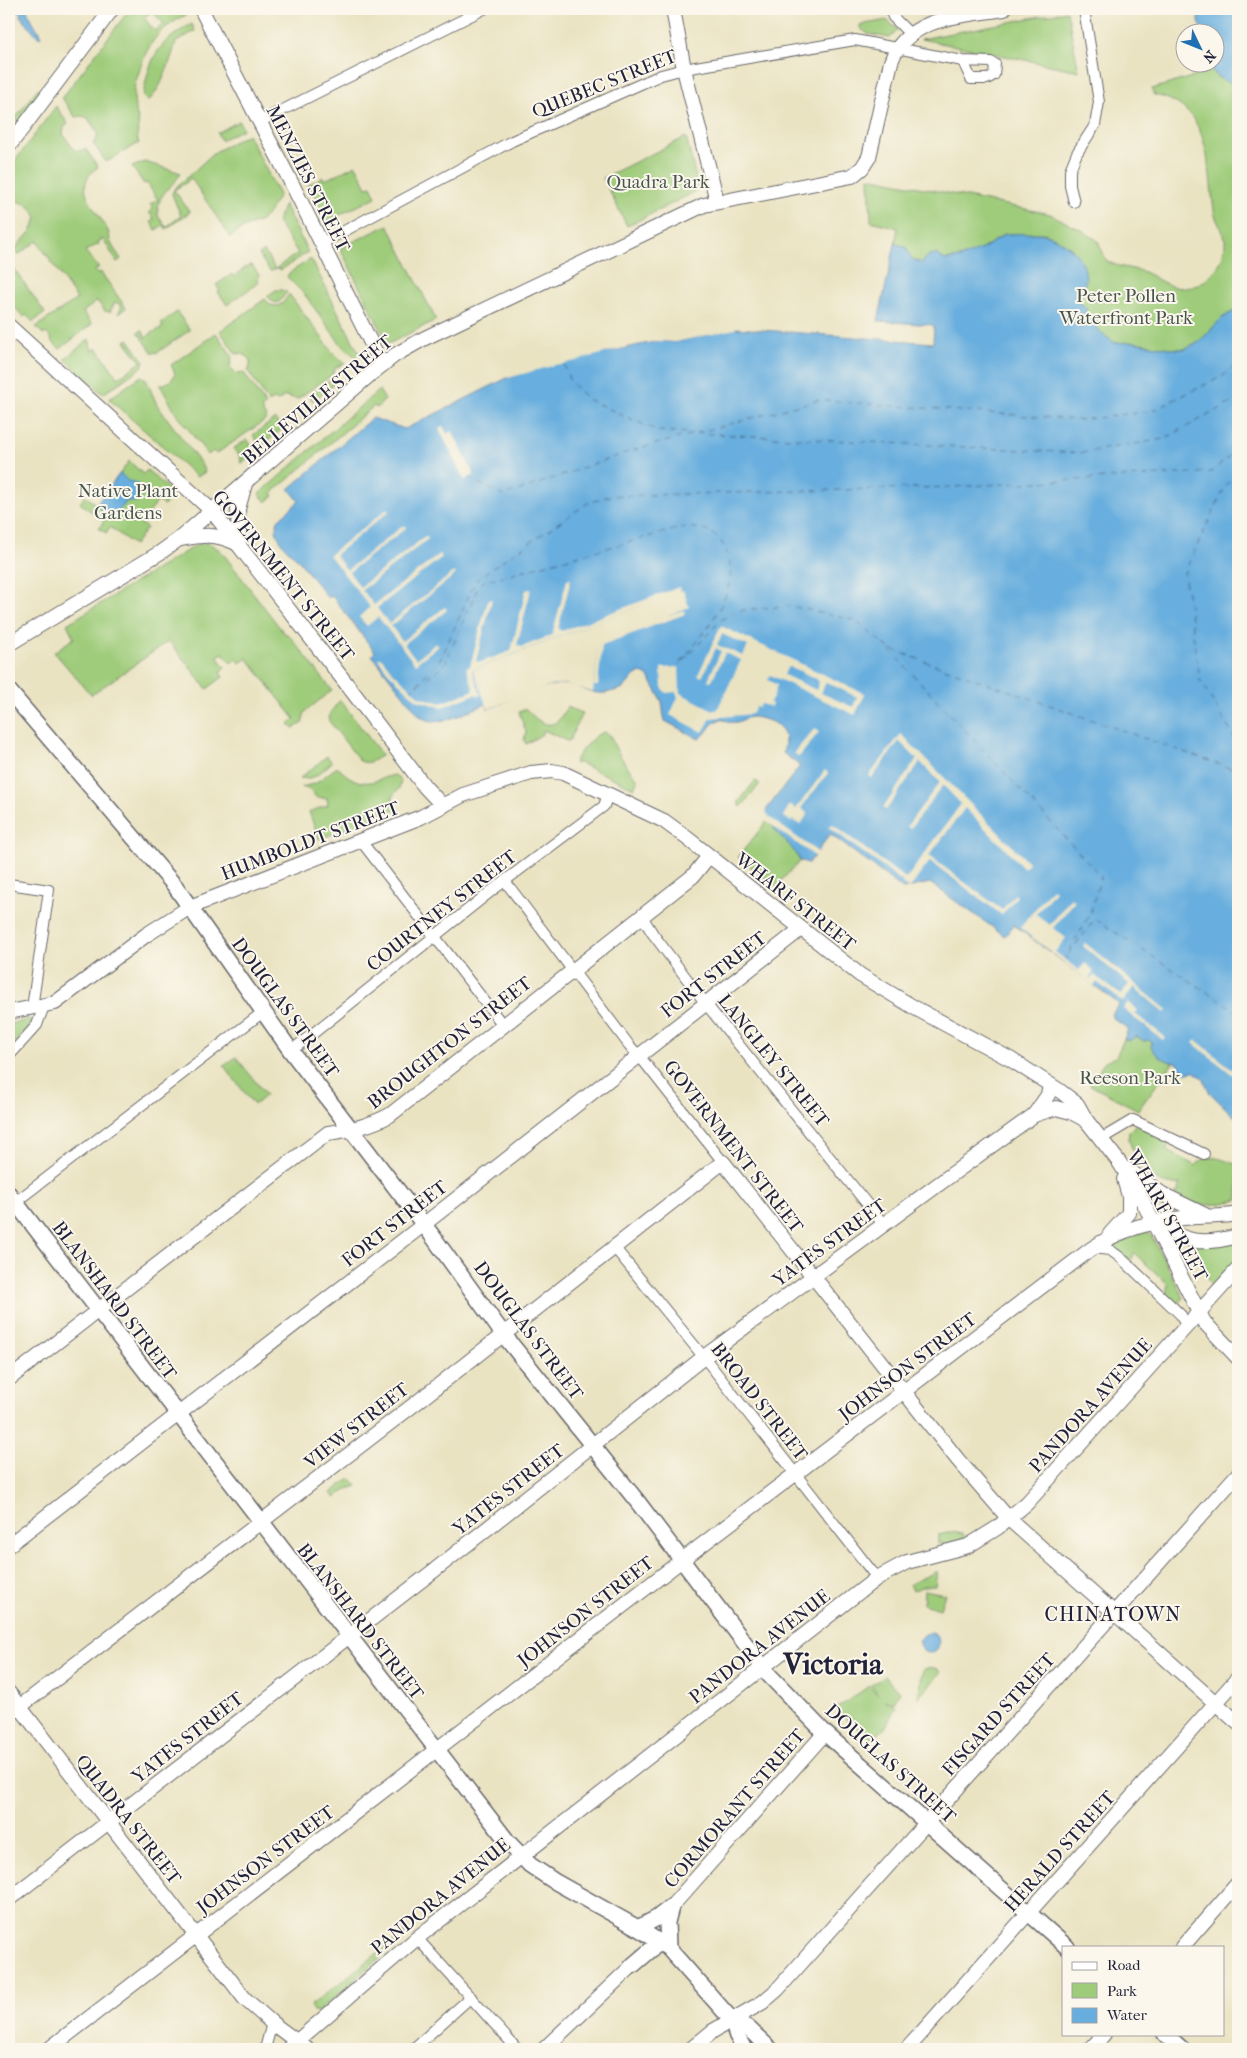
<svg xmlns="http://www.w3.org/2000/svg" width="1247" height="2058" font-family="'IM FELL French Canon',serif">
<rect width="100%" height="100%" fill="#fbf7ec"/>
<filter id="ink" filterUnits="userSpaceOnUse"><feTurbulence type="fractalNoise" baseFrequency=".02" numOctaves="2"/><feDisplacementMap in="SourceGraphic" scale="10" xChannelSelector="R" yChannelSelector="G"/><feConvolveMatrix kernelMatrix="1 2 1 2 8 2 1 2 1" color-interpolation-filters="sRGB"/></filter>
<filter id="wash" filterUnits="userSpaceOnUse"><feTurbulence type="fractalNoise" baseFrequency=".0096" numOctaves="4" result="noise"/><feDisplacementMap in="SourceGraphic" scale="20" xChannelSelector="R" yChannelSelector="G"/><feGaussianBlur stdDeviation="1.12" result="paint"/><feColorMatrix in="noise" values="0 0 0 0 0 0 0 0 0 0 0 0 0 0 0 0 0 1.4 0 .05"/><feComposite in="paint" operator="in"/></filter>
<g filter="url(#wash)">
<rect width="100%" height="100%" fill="#eae3c2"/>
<g fill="#9fcc7a" stroke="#60775a" fill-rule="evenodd">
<path d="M 130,9 L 183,9 L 186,15 C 159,29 148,42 139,72 C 136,80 133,89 134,98 C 134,106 137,113 138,120 C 140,128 135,135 139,143 L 106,162 L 93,143 L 96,141 L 98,133 L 87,117 L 79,116 L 76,118 L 62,98 ZM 152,11 L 164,24 L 155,31 L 144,18 Z"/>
<polygon points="1067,11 1079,71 921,39"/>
<polygon points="887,20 898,30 890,38 868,34 860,28 860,25"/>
<path d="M 192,24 L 195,31 L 176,42 C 172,56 160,95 147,101 L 143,96 C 150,57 157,43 192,24 Z"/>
<path d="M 1212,71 L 1218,78 L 1238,85 L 1238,309 L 1222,318 L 1201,340 L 1185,349 L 1175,349 L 1133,342 L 1115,343 L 1102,334 L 1086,313 L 1085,308 L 1078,301 L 1077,297 L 1085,282 L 1085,272 L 1080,261 L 1075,252 L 1068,246 L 1045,233 L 1005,234 L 984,248 L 960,258 L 945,260 L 936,254 L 929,255 L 922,263 L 912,259 L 905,246 L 895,244 L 898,228 L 871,221 L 869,177 L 1050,214 L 1085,232 L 1098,241 L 1106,260 L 1111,263 C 1121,268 1133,268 1144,272 C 1156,277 1168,288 1182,288 C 1204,288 1223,267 1225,246 C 1227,232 1215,223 1214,210 C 1207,165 1212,106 1154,95 L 1152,89 Z"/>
<polygon points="38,88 43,95 9,137 9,127"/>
<path d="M 56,106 L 68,124 L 64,127 L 63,134 L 74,150 L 81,151 L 85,148 L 98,167 C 69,187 98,210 108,231 C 110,235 109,239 111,243 C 113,248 118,254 121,259 L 117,262 L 103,239 L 98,242 L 99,244 L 85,251 L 99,268 L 95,270 L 98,274 L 101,272 L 104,278 L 105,278 L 126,308 L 118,314 L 122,306 L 115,302 L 110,312 L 108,311 L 106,312 L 97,301 L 83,312 L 92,324 L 60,349 L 51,341 L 52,339 L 46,333 L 44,335 L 36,327 L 77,299 L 37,241 L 18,255 L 14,250 L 32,230 L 37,218 C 32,204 21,202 9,199 L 9,169 Z"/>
<polygon points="239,121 243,129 221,140 217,133"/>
<path d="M 248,134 L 279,195 L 270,211 L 261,221 L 245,227 L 230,237 L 191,178 L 187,181 L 187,182 L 174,190 L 190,212 L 166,229 L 163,225 L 156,230 L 151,222 L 154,219 L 149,212 L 153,209 L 150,204 L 158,200 L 147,183 L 144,184 L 132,167 L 145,162 L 181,173 C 172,189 156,192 158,216 L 166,227 L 181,216 L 172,194 L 174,189 L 215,152 Z"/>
<polygon points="686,137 699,190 627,226 603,178"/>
<polygon points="356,165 367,187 371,186 376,197 327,221 308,185 323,177 325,180"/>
<polygon points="284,204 308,252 281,270 278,268 270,271 259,255 264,251 275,269 298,253 277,222"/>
<polygon points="388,225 436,320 388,344 340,248"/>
<polygon points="311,259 360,355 356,357 342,346 305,295 287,277 289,273"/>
<polygon points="252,265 259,275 258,283 227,305 218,292 220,291 216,285 232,274 234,277 246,267"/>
<polygon points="13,267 45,313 33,322 26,315 24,317 12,305 13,303 9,299 9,270"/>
<polygon points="276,290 281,290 287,292 280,301 275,303 267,296"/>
<path d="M 289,294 L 334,354 L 345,364 L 336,367 L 332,375 L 297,399 L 285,396 L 278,401 L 274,399 L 269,403 L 248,371 C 254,361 247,352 236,354 L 220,331 L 265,299 L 270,305 L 277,306 L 283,303 Z"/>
<polygon points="177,312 190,330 158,352 153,353 138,332 142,330 146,338 150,334 163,327 161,323"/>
<path d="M 216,333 L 232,356 L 230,367 L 237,374 L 244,373 L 266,405 L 261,409 L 267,419 L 216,454 L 213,451 L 208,455 L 176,413 L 160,385 C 168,383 173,381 175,373 L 171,365 Z"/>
<polygon points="89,339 92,351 97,348 118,378 141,362 125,341 128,339 144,361 142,367 103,394 65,359"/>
<polygon points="141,376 146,379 157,405 201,464 205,472 197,477 109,399"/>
<polygon points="332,379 335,383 313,401 309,395"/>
<polygon points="379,390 385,400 376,408 374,406 272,493 274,496 266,502 259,494"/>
<polygon points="275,419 282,429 261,446 253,435"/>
<polygon points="247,439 255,451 241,464 240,455 233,449"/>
<polygon points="129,461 143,474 147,470 173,493 164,506 158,501 141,524 147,528 134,545 110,527 106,533 99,528 104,521 80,503 85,496 97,505"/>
<polygon points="209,543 221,551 284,633 289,635 332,690 305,712 302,724 293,728 289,724 295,719 247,658 240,663 237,658 231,663 223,653 217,657 225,667 220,672 223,677 207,689 169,641 91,695 54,652 74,638 67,624 198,544"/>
<path d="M 340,700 L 382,755 C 374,760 369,765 360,761 L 329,721 L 330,713 Z"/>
<path d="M 567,707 L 582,713 L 569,742 L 544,730 L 542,734 L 526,744 L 524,740 L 526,732 L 519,712 L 526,709 C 533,716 546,731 558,721 C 561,718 564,711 567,707 Z"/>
<path d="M 605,732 L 611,737 C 612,745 631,774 638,779 L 634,788 L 577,762 L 576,764 L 574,763 C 579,752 593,734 605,732 Z"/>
<path d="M 327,756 L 332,762 C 322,771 314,781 300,778 Z"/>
<path d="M 337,767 C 348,777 359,786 375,781 C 382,779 387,776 395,775 L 401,781 L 399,789 L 393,795 L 393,804 L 398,809 L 319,839 L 309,812 L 328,805 L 327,798 L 317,798 L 310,790 L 302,787 L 316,783 Z"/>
<polygon points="755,781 759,783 759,785 741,807 738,803"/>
<polygon points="767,821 789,843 800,861 776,886 738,857"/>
<polygon points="32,1019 36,1020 9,1049 9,1024"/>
<path d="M 1136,1036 L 1144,1041 L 1149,1040 C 1158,1048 1161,1059 1173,1063 L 1138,1110 L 1090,1085 L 1105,1061 L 1116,1057 L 1124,1039 L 1129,1041 Z"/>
<polygon points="236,1057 266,1095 254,1105 224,1066"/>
<path d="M 1135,1125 L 1170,1141 L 1166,1150 L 1196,1166 C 1206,1150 1225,1161 1238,1165 L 1238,1200 C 1209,1206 1201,1209 1174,1194 L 1179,1192 L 1178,1188 L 1180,1184 C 1172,1185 1164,1184 1157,1180 C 1146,1174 1125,1144 1129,1131 Z"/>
<polygon points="1146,1231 1152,1237 1184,1298 1177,1304 1166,1294 1168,1284 1134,1253 1131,1260 1110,1246 1110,1243"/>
<polygon points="1238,1242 1238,1262 1215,1287 1212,1287 1193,1248 1193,1245"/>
<polygon points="350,1478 357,1486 345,1490 335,1498 331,1493"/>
<polygon points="953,1532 963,1534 965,1538 949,1544 938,1544 938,1535"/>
<polygon points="937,1571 935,1586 923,1586 913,1591 910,1584"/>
<polygon points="924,1590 945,1594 940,1609 923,1604"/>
<polygon points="935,1668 941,1672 918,1698 923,1669"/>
<polygon points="885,1676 893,1686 900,1691 894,1703 884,1700 896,1707 885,1728 873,1739 869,1740 836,1709 869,1686 878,1695 871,1685"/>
<polygon points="405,1932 407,1934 318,2012 313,2011 310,2006"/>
</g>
<g fill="#67aede" stroke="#44688c">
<polygon points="17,9 26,9 41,36 39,38 20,16 22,15"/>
<path d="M 1196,9 L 1238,9 L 1238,85 C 1224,81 1214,78 1209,63 L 1214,62 L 1214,32 L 1202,32 Z"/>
<path d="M 1038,233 C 1060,235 1091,259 1085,283 C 1083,290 1077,294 1078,301 L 1086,308 L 1086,313 L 1102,334 L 1115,343 L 1133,342 L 1175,349 L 1185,349 L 1201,340 L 1222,318 L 1238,309 L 1238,1120 L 1210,1093 L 1203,1078 L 1193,1071 L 1188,1073 L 1180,1068 L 1178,1063 C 1168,1062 1155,1057 1151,1046 L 1152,1043 L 1149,1040 L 1144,1041 L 1136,1036 L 1129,1041 L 1124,1039 L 1128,1029 L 1114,1019 L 1112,1014 L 1119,1004 L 1014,925 L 1005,936 L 930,883 L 903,889 L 830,834 L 809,863 L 800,861 C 792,842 768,831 766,810 L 800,766 L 783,753 C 788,735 784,726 767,720 C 762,719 757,717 752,717 C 746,717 742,721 737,722 C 730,724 725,718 718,720 C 710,724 707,734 699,739 L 665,721 C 663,715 663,708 662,702 C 661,699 649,677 647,676 C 635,667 631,683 623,688 C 620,690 609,692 605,693 C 590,695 578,684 564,684 C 545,684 507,702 488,709 L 486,704 C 468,711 435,731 419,715 L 372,655 L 375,652 L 332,596 L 328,598 L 299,561 L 282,544 L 277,534 L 276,528 L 278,520 L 299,501 L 289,489 L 372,418 L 405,429 L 507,378 L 560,362 L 658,341 L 676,342 L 736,328 L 933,343 L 934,325 L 878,321 L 895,244 L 905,246 L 912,259 L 922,263 L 929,255 L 936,254 L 945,260 L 960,258 L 984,248 L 1005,234 Z"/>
<polygon points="120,473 128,481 138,483 140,496 135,502 127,501 117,513 110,516 96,505"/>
<circle cx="929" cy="1643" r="10"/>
</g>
<g fill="#eae3c2" fill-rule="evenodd">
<polygon points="737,326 735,329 676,342 658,341 639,344 560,365 559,364 508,378 507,375 559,360 657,339 676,339"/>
<polygon points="443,426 447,434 452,431 474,475 464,480 439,428"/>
<polygon points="387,509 389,511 335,555 347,570 404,525 406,528 349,572 360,587 426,536 428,539 362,590 374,605 440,554 442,557 377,608 389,624 454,572 456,574 391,626 402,641 445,607 447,610 404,644 416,659 436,643 438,646 415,664 378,617 367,626 359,617 370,607 329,555"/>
<polygon points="571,579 558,629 562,631 679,587 680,591 683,590 689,607 667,616 684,610 685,614 602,645 598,686 594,686 598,642 593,692 565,684 553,685 488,709 473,670 674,593 472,670 481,695 477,696 476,694 442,707 417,700 388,672 378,659 381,657 391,670 420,697 441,703 474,690 466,668 470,666 488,600 492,599 476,661 481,662 511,651 526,590 531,589 517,645 522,647 552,635 567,580"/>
<path d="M 721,626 L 865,694 L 855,715 L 770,675 L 768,680 L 777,685 L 773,698 L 770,702 L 768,701 L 772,704 L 771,707 L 761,704 L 759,707 L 756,706 L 752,714 L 711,718 L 703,732 L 670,715 L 678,697 L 676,692 L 666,693 L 662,687 L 661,668 L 679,667 L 680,693 L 713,710 L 717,710 L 741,660 L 725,653 L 711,682 L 708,680 L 721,651 L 716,648 L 702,677 L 698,675 ZM 722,634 L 748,646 L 743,656 L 717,645 ZM 791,667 L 817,679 L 819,683 L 816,690 L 784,675 L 787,668 ZM 826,682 L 857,697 L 853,707 L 821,693 Z"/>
<polygon points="815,728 819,732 799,757 794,753"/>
<polygon points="901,734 1029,863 1024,868 965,808 929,856 1002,910 1015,894 1017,896 1002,915 930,861 909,889 902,884 903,882 829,827 832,824 906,879 961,804 943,785 910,829 907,826 940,782 920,762 886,810 883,808 917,759 899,741 872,778 869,776"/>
<polygon points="825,770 828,773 801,808 808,814 800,825 793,820 791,822 783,816 790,805 796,809"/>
<polygon points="765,809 769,817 819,853 816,857 764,820 763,810"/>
<polygon points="1052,888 1055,891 1036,914 1050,925 1071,898 1075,901 1053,928 1066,938 1055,952 1079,970 1085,963 1094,971 1089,978 1090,979 1094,975 1121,995 1129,984 1083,946 1085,943 1167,1010 1165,1013 1134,987 1123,1002 1097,982 1094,986 1020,928"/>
<polygon points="1128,1002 1138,1010 1135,1014 1165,1037 1163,1040 1123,1009"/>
<polygon points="1196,1040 1238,1074 1238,1079 1193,1043"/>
</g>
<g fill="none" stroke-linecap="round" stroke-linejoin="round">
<g stroke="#3e5a7c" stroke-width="1" stroke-dasharray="6 5" stroke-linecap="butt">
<polyline points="564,364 570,382 589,400 658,431 692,433"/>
<polyline points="696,433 1080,453 1164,439 1238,399"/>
<path d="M 1238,448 L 1212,472 L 953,487 L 609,496 L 588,503 L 480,576 L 474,584 L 443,654 L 439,661 L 411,690 L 445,664 L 478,587 L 484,581 L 681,528 C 696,526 713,530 722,543 C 750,587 702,633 677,668 L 721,620 L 735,612 L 751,609 L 791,606 L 854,620 L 890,649 L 1238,771"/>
<polyline points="1238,474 1226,485 1184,573 1200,680 1238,744"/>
<polyline points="469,478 503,496 634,450 818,400 1081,420 1151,411 1223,376 1238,362"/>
<polyline points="890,650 1101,876 1090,914 1065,959 1095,919 1238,1012"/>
</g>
</g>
</g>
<g filter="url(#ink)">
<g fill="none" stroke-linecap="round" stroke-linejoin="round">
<defs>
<g id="street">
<polyline points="890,9 893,17 910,34"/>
<polyline points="259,122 484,9"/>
<polyline points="1074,202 1070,186 1070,170 1077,153 1095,125 1099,102 1084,9"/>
<polyline points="322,243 512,141 661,75 684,69 855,40 963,61 991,62 995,64 994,75 987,79 971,79 963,61"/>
<polyline points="361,841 503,1025"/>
<polyline points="505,881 629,1045 645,1063 723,1162"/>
<polyline points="9,884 49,890 32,1008"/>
<polyline points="641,915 653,934 706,1004 884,1225"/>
<polyline points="291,1051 490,892 604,806 608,794"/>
<polyline points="9,1056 37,1025 44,1006"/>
<polyline points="1101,1139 1133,1120 1204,1154"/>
<polyline points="9,1207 263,1012"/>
<polyline points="614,1247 711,1366 877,1578"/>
<polyline points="1092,1248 1110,1250 1121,1258 1181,1315 1186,1325"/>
<polyline points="417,1938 517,2049"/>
<polyline points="265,2049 272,2023"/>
<polyline points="413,2049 471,1997"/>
</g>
<g id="secondary">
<polyline points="201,9 293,186 382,365"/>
<polyline points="673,9 684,69 717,201"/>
<polyline points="9,146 112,9"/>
<polyline points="9,326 212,511 349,687 425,787 443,806"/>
<path d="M 180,539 C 203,535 215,533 236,543"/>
<polyline points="239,545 238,509 245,484"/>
<path d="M 9,644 L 161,552 L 179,539 L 372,373 L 395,355 L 425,338 L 704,205 L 852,176 L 862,168 L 869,157 L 891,62 C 907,16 963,16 1004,9"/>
<polyline points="9,1012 55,1003 146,935 190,907 421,817 463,795 531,773 552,771 563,773 664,821 683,835 860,975 915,1008 1010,1059 1060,1091 1077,1104 1086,1120 1119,1162 1138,1192 1204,1322 1238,1358"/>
<polyline points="1034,1115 1048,1095 1050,1085"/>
<polyline points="1127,1169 1162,1194 1205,1215"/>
<path d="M 1157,1223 C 1186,1244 1204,1245 1238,1236"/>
<polyline points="1110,1234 1129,1213 1129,1196 1124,1179"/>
<path d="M 9,1379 L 328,1133 C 350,1130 370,1126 390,1115 L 693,876 L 709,856"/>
<polyline points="9,1545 423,1225 801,929"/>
<polyline points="9,1693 245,1999 272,2023 307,2049"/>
<polyline points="9,1715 416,1403 723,1162 958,1460 1009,1519 1238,1723"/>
<polyline points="9,1899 436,1569 704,1357 951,1175 1034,1115 1056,1108 1071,1112 1086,1120"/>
<polyline points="671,1907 825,1733"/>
<polyline points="1182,1947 1238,1883"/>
<path d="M 49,2049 L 682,1560 L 1091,1249 C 1123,1227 1158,1219 1196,1217 C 1210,1216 1224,1217 1238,1214"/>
<polyline points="288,2049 417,1938 877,1578 907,1562 968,1546 997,1528 1027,1503 1238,1269"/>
<polyline points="544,2049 632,1966"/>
<polyline points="691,2049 713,2031 763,2002 777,1990 1238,1474"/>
<polyline points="907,2049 1238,1678"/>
<polyline points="1091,2049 1104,2034"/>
</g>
<g id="primary">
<polyline points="9,691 175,886 291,1051 431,1234 503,1334 637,1501 769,1675 825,1733 1067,1947"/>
<polyline points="9,1194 508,1842 530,1865 554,1881 638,1928 668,1948 731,2019 748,2028 770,2049"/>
<polyline points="638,1928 657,1918 671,1907"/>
<polyline points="668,1948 667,1922 671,1907"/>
<polyline points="632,1966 660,1942"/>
<polyline points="731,2019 737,2036 744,2049"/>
<polyline points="1165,2034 1182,2049"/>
</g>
</defs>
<use href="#street" stroke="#68666a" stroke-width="12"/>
<use href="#secondary" stroke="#68666a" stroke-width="16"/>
<use href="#primary" stroke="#68666a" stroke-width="18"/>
<use href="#street" stroke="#fff" stroke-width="10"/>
<use href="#secondary" stroke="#fff" stroke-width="14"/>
<use href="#primary" stroke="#fff" stroke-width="15"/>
</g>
</g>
<g text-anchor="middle" stroke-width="4" stroke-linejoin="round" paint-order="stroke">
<g font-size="19" fill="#22223b" stroke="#fbf7ec">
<text transform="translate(604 83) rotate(-22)" y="7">QUEBEC STREET</text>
<text transform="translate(309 178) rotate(63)" y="7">MENZIES STREET</text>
<text transform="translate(317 399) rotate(-40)" y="7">BELLEVILLE STREET</text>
<text transform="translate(284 575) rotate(51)" y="7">GOVERNMENT STREET</text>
<text transform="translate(310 840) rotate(-21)" y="7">HUMBOLDT STREET</text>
<text transform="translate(796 901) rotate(38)" y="7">WHARF STREET</text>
<text transform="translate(441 910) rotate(-38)" y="7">COURTNEY STREET</text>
<text transform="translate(713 974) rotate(-38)" y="7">FORT STREET</text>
<text transform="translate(286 1007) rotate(54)" y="7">DOUGLAS STREET</text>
<text transform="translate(449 1042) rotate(-38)" y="7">BROUGHTON STREET</text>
<text transform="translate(774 1060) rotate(51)" y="7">LANGLEY STREET</text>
<text transform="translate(734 1146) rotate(52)" y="7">GOVERNMENT STREET</text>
<text transform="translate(1168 1215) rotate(61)" y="7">WHARF STREET</text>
<text transform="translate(394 1223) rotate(-38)" y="7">FORT STREET</text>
<text transform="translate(829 1242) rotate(-36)" y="7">YATES STREET</text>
<text transform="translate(115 1300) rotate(53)" y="7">BLANSHARD STREET</text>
<text transform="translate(529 1330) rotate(53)" y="7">DOUGLAS STREET</text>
<text transform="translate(907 1366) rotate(-37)" y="7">JOHNSON STREET</text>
<text transform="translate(760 1401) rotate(52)" y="7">BROAD STREET</text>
<text transform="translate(1090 1405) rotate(-48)" y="7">PANDORA AVENUE</text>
<text transform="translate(356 1425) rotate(-38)" y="7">VIEW STREET</text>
<text transform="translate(508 1489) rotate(-38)" y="7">YATES STREET</text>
<text transform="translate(585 1611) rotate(-38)" y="7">JOHNSON STREET</text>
<text transform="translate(361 1621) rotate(52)" y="7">BLANSHARD STREET</text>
<text transform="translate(759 1646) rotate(-38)" y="7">PANDORA AVENUE</text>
<text transform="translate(998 1714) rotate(-48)" y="7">FISGARD STREET</text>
<text transform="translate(187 1737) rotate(-38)" y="7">YATES STREET</text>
<text transform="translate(891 1763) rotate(42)" y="7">DOUGLAS STREET</text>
<text transform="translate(734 1808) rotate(-49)" y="7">CORMORANT STREET</text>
<text transform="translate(129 1819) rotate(52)" y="7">QUADRA STREET</text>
<text transform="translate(1059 1851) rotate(-48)" y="7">HERALD STREET</text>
<text transform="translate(265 1859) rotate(-37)" y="7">JOHNSON STREET</text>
<text transform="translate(440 1896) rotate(-39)" y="7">PANDORA AVENUE</text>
</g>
<g font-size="19" fill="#48554e" stroke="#fbf7ec">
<text x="658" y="188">Quadra Park</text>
<text x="1126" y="302">Peter Pollen<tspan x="1126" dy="22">Waterfront Park</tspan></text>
<text x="128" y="497">Native Plant<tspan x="128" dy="22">Gardens</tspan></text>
<text x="1130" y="1084">Reeson Park</text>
</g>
<g font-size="20" letter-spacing="1" fill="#22223b" stroke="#fbf7ec">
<text x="1113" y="1621">CHINATOWN</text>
</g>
<g font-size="29" font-weight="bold" fill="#22223b" stroke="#fbf7ec">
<text x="833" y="1674">Victoria</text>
</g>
</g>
<rect width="1247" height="2058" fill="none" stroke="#fbf7ec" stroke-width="30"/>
<rect x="1062" y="1946" width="162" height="90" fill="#fbf7ec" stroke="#a4a2a5"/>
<rect x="1072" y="1962" width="25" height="8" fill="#ffffff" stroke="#a4a2a5"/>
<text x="1107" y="1970" font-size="15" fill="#22223b">Road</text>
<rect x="1072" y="1983" width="25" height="15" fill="#9fcc7a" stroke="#a4a2a5"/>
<text x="1107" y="1996" font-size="15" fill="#22223b">Park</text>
<rect x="1072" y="2008" width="25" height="15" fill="#67aede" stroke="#a4a2a5"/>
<text x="1107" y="2020" font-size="15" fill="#22223b">Water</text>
<g transform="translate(1200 48) rotate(133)"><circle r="24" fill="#fbf7ec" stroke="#a4a2a5"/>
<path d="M0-4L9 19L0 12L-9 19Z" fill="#1f6fb2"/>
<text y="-8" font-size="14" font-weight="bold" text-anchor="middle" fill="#22223b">N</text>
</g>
</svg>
